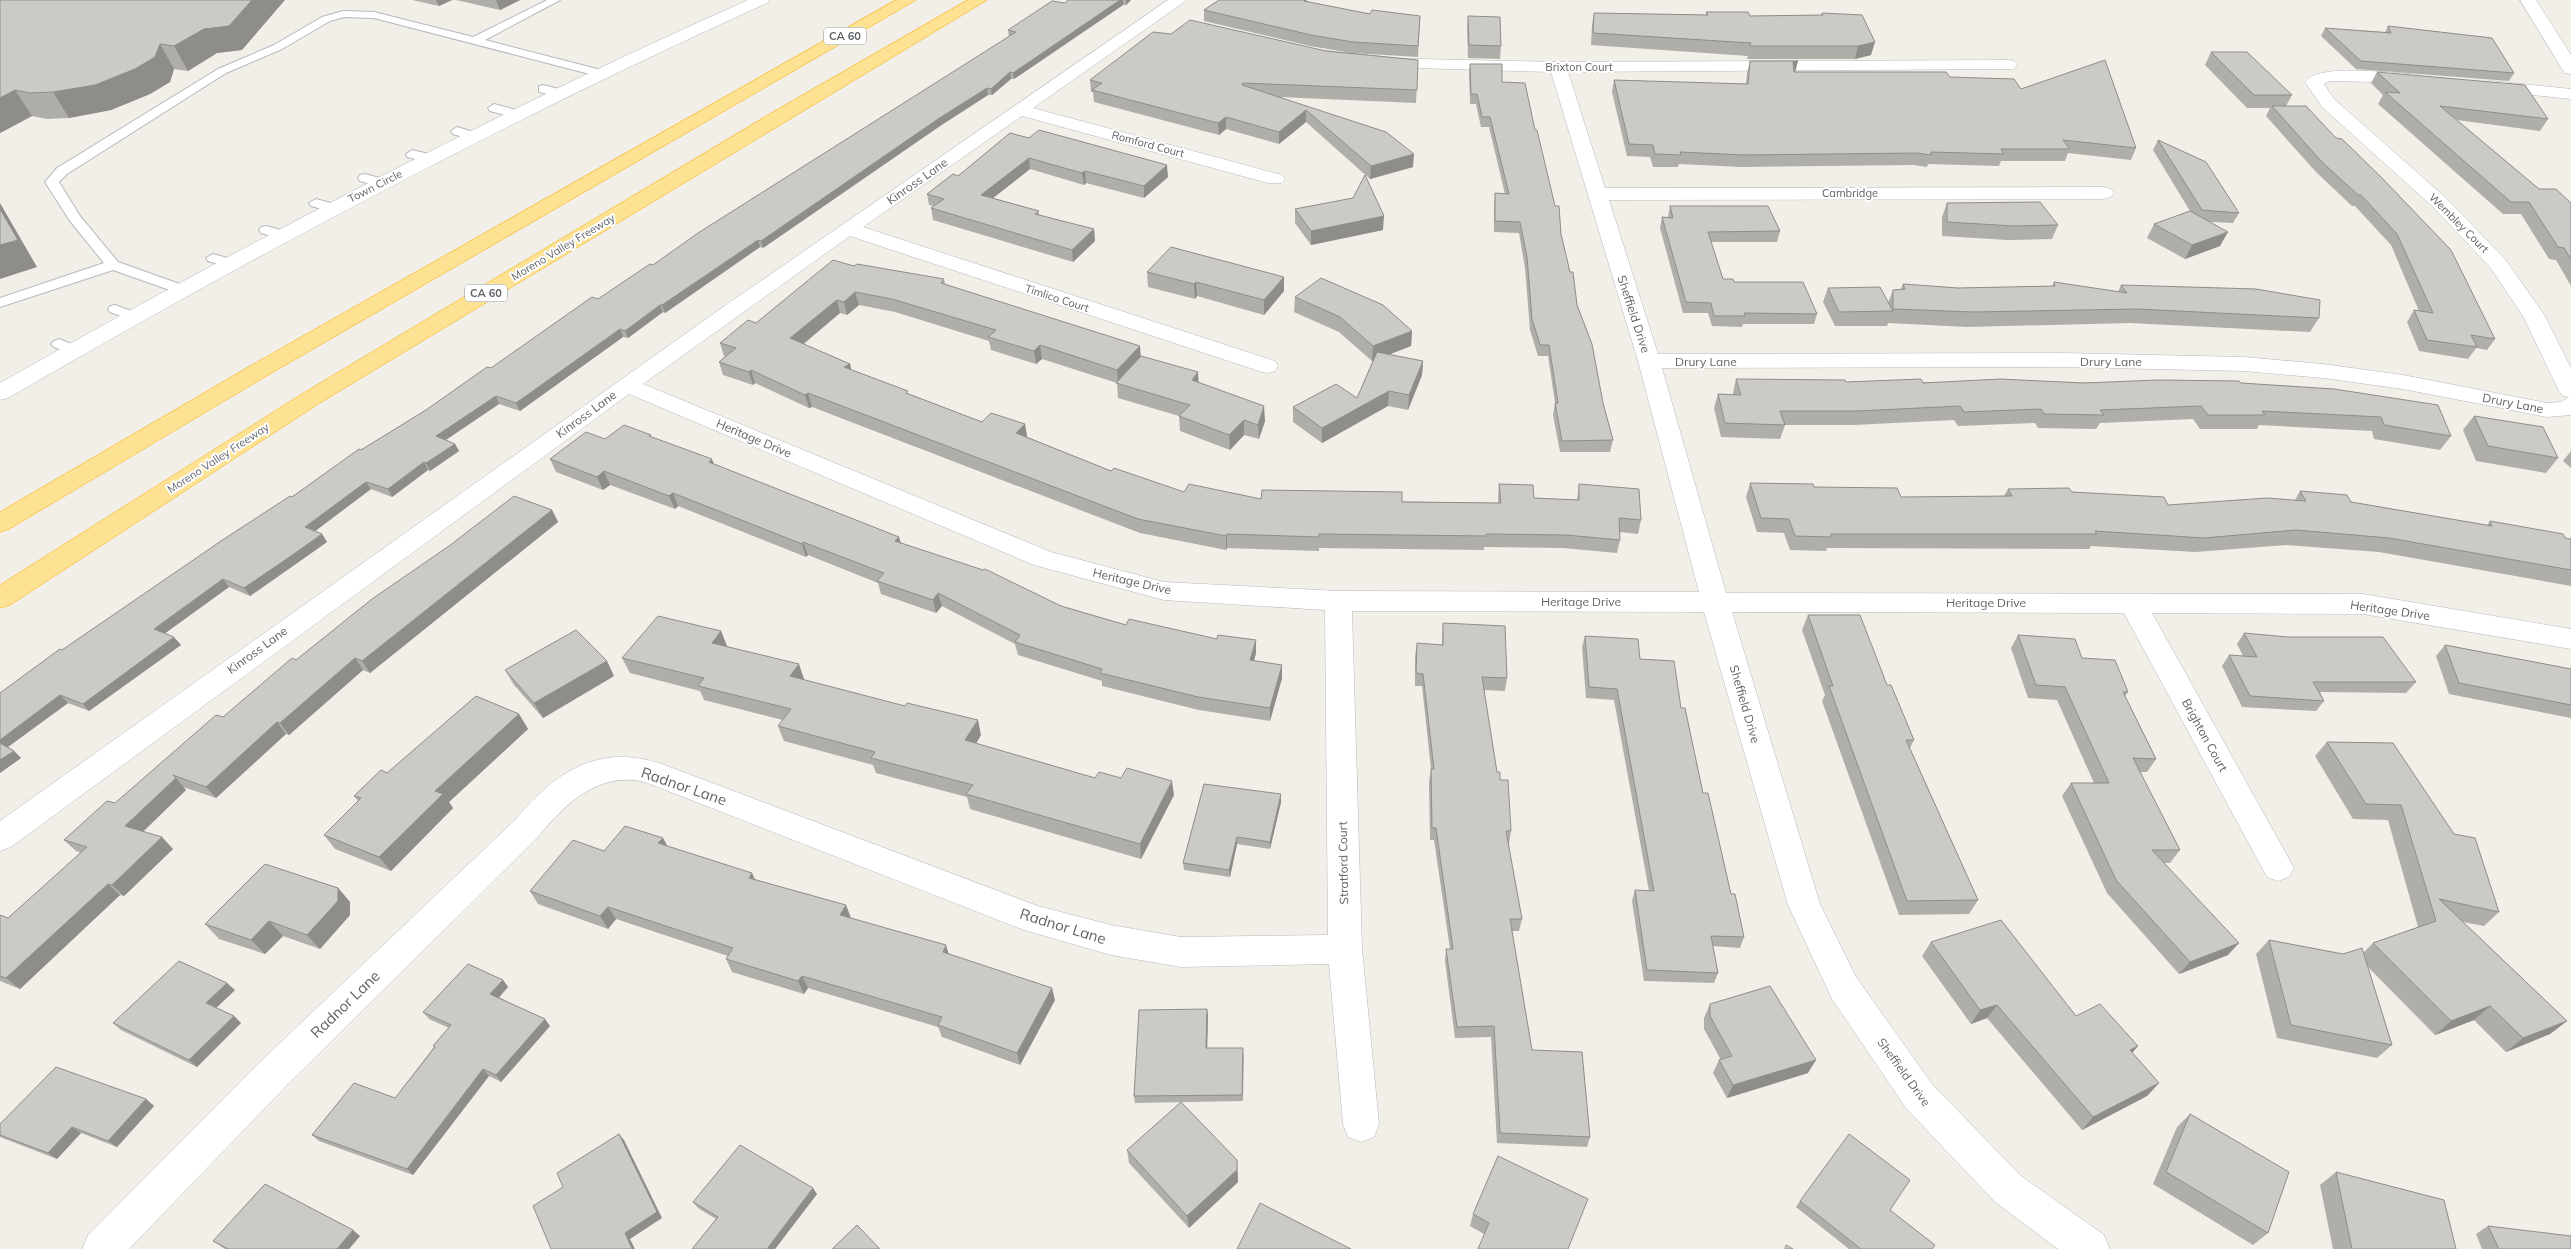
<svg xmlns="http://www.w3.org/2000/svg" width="2571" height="1249" viewBox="0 0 2571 1249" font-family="Mulish,sans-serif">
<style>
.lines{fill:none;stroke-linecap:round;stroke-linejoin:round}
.lane-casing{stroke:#b5b8bc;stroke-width:2}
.street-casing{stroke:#b5b8bc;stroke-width:1}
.secondary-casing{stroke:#b6babf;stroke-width:1}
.highway-casing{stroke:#f9ab00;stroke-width:1}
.lane{fill:#fff;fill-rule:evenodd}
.street{fill:#fff;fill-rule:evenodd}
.secondary{fill:#fff;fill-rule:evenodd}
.highway{fill:#fde293;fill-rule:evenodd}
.wall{fill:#afaea9}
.shaded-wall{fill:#8f8d8a}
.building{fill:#cccac5;stroke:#8f8d8a}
.labels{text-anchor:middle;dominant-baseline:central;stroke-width:4;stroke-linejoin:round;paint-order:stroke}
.shield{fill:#fff;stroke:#8f9295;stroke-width:1}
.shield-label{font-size:11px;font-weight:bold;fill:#5f6368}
.far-street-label{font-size:11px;fill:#5f6368;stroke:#fff}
.street-label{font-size:12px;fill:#5f6368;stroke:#fff}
.near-street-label{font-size:15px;fill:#5f6368;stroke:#fff}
</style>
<rect width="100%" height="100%" fill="#f1efe8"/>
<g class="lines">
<defs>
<path id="lane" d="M547 0H560L485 40 605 71V75L601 77 374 18 344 17 330 21 282 49 226 73 67 174 59 182 80 216 118 262 188 287 190 290 188 293H178L113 270 0 307V298L104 263 70 221 45 182 57 168 218 69 274 45 322 17 343 11 374 12 473 37Z
M543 85 563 90 565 93 559 97 539 92V86Z
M494 104 520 111 522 114 516 118 490 111 488 108Z
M457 127 477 133 479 136 473 140 453 134 451 131Z
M412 150 433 155 434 158 428 162 407 157 406 154Z
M365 174 387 180 389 183 382 187 360 181 358 178 360 175Z
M316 199 338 205 340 208 333 212 311 206 309 203Z
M266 226 288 232 290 235 283 239 261 233 259 230 261 227Z
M213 254 235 260 237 263 230 267 208 261 206 258Z
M115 305 139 314 141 317 134 321 110 312 108 309 110 306Z
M59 339 79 347 82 350 74 355 54 347 51 344 54 341Z"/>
<path id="street" d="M1168 0H1187L1033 108 1282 175 1285 179 1282 183H1268L1022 116 863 227 1275 361 1278 366 1275 371 1267 373 1259 371 850 236 643 384 1051 552 1164 582 1338 591 1699 592 1638 361 1551 72 1380 67 1374 66 1371 62 1374 58 1558 62 2008 60 2014 61 2017 65 2014 69 1568 72 1605 188 2104 187 2111 189 2114 193 2111 197 2104 199 1609 200 1658 354 2062 353 2244 357 2323 364 2403 375 2547 403 2561 402 2569 397 2563 396 2559 391 2523 316 2490 267 2432 206 2322 107 2305 82C2318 63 2389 73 2412 74L2418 75 2421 79 2418 83 2330 81 2324 84 2334 99 2446 198 2505 259 2545 316 2571 368V415L2547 417 2403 389 2323 378 2244 371 2062 367 1662 368 1726 593 2363 594 2571 629V649L2363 614 2152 613 2294 868 2289 877 2278 881 2267 877 2124 613 1732 612 1820 904 1856 977 1932 1084 2021 1176 2104 1235 2110 1249H2058L1995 1202 1906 1108 1832 999 1788 905 1704 612 1352 611 1362 949 1379 1124 1374 1137 1361 1142 1348 1137 1343 1124 1329 964 1181 967 1111 955 1024 930 645 782C598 771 565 804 537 838L287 1085 129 1249H82L88 1235 261 1061 515 820C555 772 598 743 662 764L1038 906 1111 925 1181 937 1328 935 1325 610 1164 600 1034 565 629 394 11 847 0 851V821L726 305Z
M2492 81 2571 89V99L2486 90 2483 86 2486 82Z"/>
<path id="secondary" d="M748 0H769L767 3C506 121 255 255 8 398L0 400V383C244 245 491 114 748 0Z
M2520 0H2536L2571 55V74L2565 73 2562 69Z"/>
<path id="highway" d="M896 0H916L268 375 9 529 0 532V512L252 365Z
M968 0H987L318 404 10 605 0 608V585L302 394 768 115Z"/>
</defs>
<use href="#lane" class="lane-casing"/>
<use href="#street" class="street-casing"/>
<use href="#secondary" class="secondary-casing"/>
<use href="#highway" class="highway-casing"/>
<use href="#lane" class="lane"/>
<use href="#street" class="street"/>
<use href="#secondary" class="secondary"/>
<use href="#highway" class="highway"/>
</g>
<path class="wall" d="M0 0 242 50 217 53 188 71 174 69 170 82 150 94 111 110 69 118 47 119 32 116 0 133Z
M412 0H452L439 6Z
M456 0H520L500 10Z
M1068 0H1131L1126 5H1123L1014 79H1011L992 95H988L940 126 763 248 760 247 665 313 663 312 628 338 623 337 520 411 499 404 446 440 455 444 459 451 430 471 428 470 392 497 371 489 315 531 322 534 327 542 296 564 250 596 229 587 165 633 181 645 89 711 68 703 8 747 14 751 21 758 0 773V693L361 450 426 410 598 299 653 265 1009 37 1008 30 1065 3Z
M1219 0H1307V2L1370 14 1420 16 1418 57 1352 53 1310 46 1204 21V10Z
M1706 12 1750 16 1821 15 1822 13 1871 55 1855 59H1747L1748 56 1591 45 1592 25 1594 13 1706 15Z
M1468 16 1501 46 1500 59 1468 58 1467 29Z
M2388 26 2514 73 2509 81 2356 69 2321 36 2325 28 2385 32Z
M1171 34 1418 60 1416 103 1278 97 1386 132 1413 167 1370 179 1306 122 1279 144 1226 129 1219 135 1094 102 1093 92H1091L1090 80Z
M2211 52 2292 95 2286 106 2495 339 2487 350 2476 348 2468 359 2419 351 2407 322 2414 310 2419 311 2391 245 2355 206H2352L2316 172 2266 116 2270 108H2247L2205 65Z
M1750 61H1798L1795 72 1950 77 2021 89 2136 148 2131 160 2068 153 2065 161H2001L1999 166 1928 164 1927 167 1913 165 1741 167 1679 164 1678 167H1653L1650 157 1627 156 1612 92 1614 80 1746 84 1747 73Z
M1470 64 1502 82 1535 130 1561 234 1577 305 1613 440 1610 452H1560L1553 415 1555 403 1548 356H1538L1530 330 1525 268 1519 233 1494 232V204L1495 193 1505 194 1489 127H1481L1476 104H1470L1469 74Z
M2377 72 2548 119 2540 131 2457 120 2539 189 2571 203V286L2556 260 2549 259 2521 214H2503L2378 104 2383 95 2371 83Z
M1010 133 1168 177 1144 198 1086 183 1084 185 1030 169 993 198 1039 211V215L1094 229 1095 241 1073 262 933 220 931 208 934 206 929 205 927 194 958 176Z
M2158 140 2239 213 2233 223 2210 222 2220 246 2185 259 2147 238 2154 224 2190 211 2153 150Z
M1947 203 2058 225 2052 239 2008 240 1942 236V217Z
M1670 206 1780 231 1777 242H1711L1723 279 1734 282 1817 314 1814 324H1743L1742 327 1712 326 1708 313H1683L1660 228 1662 217H1668Z
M1295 209 1383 230 1311 245 1295 223Z
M854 266 944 279 945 284 1141 356 1199 382 1265 421 1259 439 1244 435 1230 450 1180 431 1179 416 1118 398 1117 383 1042 359 1036 364 991 350 989 341 895 312 859 305 847 315 840 313 804 344 850 364 851 370 909 394 982 422 1025 424 1027 437 1111 471 1184 492 1261 499 1498 503V498L1499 484 1534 498 1577 500 1579 484 1641 520 1638 534 1620 532V540L1617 553 1563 548 1484 547V550L1319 548V551L1227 548 1226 550 1140 533 812 407 809 408 755 383 753 385 723 375 719 362 725 356H724L720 343 756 323Z
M1147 272 1284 277V291L1264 315 1197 296 1195 299 1148 287Z
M2054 282 2118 292 2121 285 2319 318 2310 332 2130 323 1967 327 1888 323 1887 326H1835L1823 302 1828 288 1888 303 1893 290 1901 289 1903 284 1958 288 2052 286Z
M1295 297 1412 331 1411 346 1388 355 1423 361 1422 375 1408 410 1388 406 1322 443 1293 422V407L1357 398 1373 360 1372 361 1339 332 1294 312Z
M1736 379 1846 382 2241 383 2334 389 2451 436 2440 450 2374 439 2372 431 2259 425 2257 429H2200L2193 419 2100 423 2096 429 2038 428 2035 423 1958 426 1954 420 1854 425H1785L1780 439 1721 437 1714 408 1718 394 1733 395V393Z
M2474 416 2558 458 2546 473 2476 461 2463 430Z
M651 435 652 438 901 543 1061 606 1126 625 1256 653 1254 661 1282 665V678L1270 721 1199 710 1102 686V681L1018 655 1015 644 942 606 936 613 881 594 878 583 808 555 806 557 678 506 675 509 610 485 603 490 556 472 550 459 605 439Z
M2571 451V468L2563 461Z
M1750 483 1814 487 1901 497 2004 496 2008 489 2072 492 2168 505 2295 500 2300 491 2351 502 2487 525 2490 521 2571 539V586L2379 552 2286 545 2195 552 2091 546 2089 549 1827 548 1826 551 1790 550 1784 533 1757 532 1746 497Z
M552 510 558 522 370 673 363 670 289 735 286 734 216 798 183 787 186 790 143 832 173 849 124 896 120 895 20 989 0 981V915L8 918 81 853 76 851 64 840 115 803 296 660Z
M1808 615 1887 685 1914 740 1910 748 1978 900 1969 914 1899 915 1822 701 1825 695 1802 630Z
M1443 623 1507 678 1505 691 1484 690 1497 772 1500 780 1511 831 1509 844H1508L1522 919 1519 931H1512L1532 1050 1590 1137 1587 1147 1497 1143 1491 1037 1455 1038 1445 961 1446 949H1450L1434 840H1430L1429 782 1431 769 1422 686H1415V656L1417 643 1442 645V636Z
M721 631 727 647 804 679V680L981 735 976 744 1095 778 1174 795 1141 859 970 809 967 797 876 773 873 765 784 741 778 726 783 720 704 700 700 691 630 673 622 658Z
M2244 633 2416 682 2406 693 2320 692 2324 701 2316 711 2242 707 2222 666 2229 655 2243 656 2237 644Z
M2018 635 2082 658 2128 692 2125 696 2156 759 2147 772H2140L2180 850 2170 863H2164L2228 955 2179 974 2107 893 2062 796 2071 783H2094L2057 700 2028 698 2011 648Z
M1585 636 1640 659 1681 708 1703 793 1731 894 1744 937 1740 948 1713 946 1718 973 1714 983 1644 981 1632 901 1635 890 1649 891 1614 700 1586 698 1582 647Z
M2445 645 2571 669V718L2449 694 2436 656Z
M505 670 614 676 543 718 514 685Z
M519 714 528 729 449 802 453 808 391 871 335 849 324 835 358 801 354 796 387 773Z
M2327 742 2393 743 2499 912 2484 926 2463 922 2567 1021 2550 1034 2506 1052 2474 1020 2435 1035 2367 966 2392 1045 2377 1058 2277 1038 2256 954 2269 940 2343 954 2363 953 2373 943 2418 927 2388 820 2353 819 2315 756Z
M1281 802 1270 849 1237 844 1230 877 1184 870 1183 863Z
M663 838 667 846 755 879 851 918 949 954 1055 1000 1020 1065 942 1037 938 1027 808 988 804 994 732 972 726 959 728 956 616 919 608 929 538 904 530 891 604 851Z
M338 888 350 902V915L320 949 283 936 265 954 219 939 205 924Z
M1931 942 2076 1016 2138 1046 2132 1053 2159 1083 2147 1096 2082 1130 1987 1018 1971 1024 1922 956Z
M503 980 508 987 499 997 550 1026 501 1082 489 1076 413 1175 319 1141 312 1135 395 1098 434 1047 433 1046 449 1028 429 1019 423 1012Z
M235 990 216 1008 234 1016 241 1023 197 1067 121 1030 113 1023Z
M1710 1004 1808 1073 1727 1098 1713 1073 1719 1060H1721L1704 1029V1018Z
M1207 1009 1208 1016 1207 1048 1244 1054 1243 1101 1135 1103 1134 1096Z
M146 1099 154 1106 117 1147 81 1133 57 1159 0 1137V1124Z
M2190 1114 2268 1233 2253 1245 2153 1184 2177 1127Z
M1127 1150 1238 1172V1182L1189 1228 1129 1163Z
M2336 1172 2456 1249H2333L2320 1185Z
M817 1194 775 1249H692L716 1219 698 1208 693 1202Z
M1588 1199 1484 1234 1470 1226 1473 1214Z
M1800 1201 1890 1210 1932 1249H1849L1796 1207Z
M2488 1226 2571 1249H2482L2476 1234Z
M360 1236 349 1249H225L213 1241Z"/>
<path class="shaded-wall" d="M252 0H285L242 50 217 53 188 71 174 46Z
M436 0H452L439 6Z
M496 0H520L500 10Z
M1120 0H1123V5L1014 79 1013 73Z
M1126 0H1131L1126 5Z
M1875 42 1871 55 1855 59 1858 46Z
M160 44 174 69 170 82 150 94 111 110 69 118 53 92Z
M1798 61 1795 72 1793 62Z
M1010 72 1011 79 992 95 991 89Z
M987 88 988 95 940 126 763 248 761 241 938 119Z
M15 90 32 116 0 133V98Z
M1306 110V122L1279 144V132Z
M1226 117V129L1219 135 1218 123Z
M1414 154 1413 167 1370 179 1371 166Z
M1029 158 1030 169 983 206 981 195Z
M1167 165 1168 177 1144 198V186Z
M1085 171 1086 183 1084 185 1082 173Z
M0 203 37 267 0 279Z
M1384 216 1383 230 1311 245V231Z
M1094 229 1095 241 1073 262 1072 250Z
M2228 232 2220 246 2185 259 2192 245Z
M758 240 760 247 665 313 662 305Z
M1284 277V291L1264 315V300Z
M1196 282 1197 296 1195 299 1194 284Z
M855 292 859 305 847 315 844 302Z
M837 300 840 313 794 351 790 338Z
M660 305 663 312 628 338 625 331Z
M620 329 623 337 520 411 516 403Z
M1412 331 1411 346 1372 361 1373 346Z
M1040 345 1042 359 1036 364 1034 351Z
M1140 346 1141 360 1118 383 1117 370Z
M1423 361 1422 375 1408 410 1409 395Z
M850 364 853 377 844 367Z
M751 370 755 383 753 385 749 372Z
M1198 372 1199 387 1192 380Z
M1389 391 1388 406 1322 443V428Z
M808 393 812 407 809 408 805 395Z
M496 396 499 404 441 443 436 436Z
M1264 406 1265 421 1259 439 1258 425Z
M1244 420V435L1230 450 1229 435Z
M1025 424 1027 437 1016 433Z
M455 444 459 451 430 471 426 463Z
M712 459 717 472 709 462Z
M424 462 428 470 392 497 388 489Z
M604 471 610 485 603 490 597 477Z
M366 482 371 489 310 535 305 527Z
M673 493 678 506 675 509 669 496Z
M552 510 558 522 370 673 362 661Z
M322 534 327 542 250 596 244 588Z
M1227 534V548L1226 550V536Z
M899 537 903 550 895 541Z
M803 542 808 555 806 557 802 544Z
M223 579 229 587 160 637 154 629Z
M938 593 942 606 936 613 933 600Z
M721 631 727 646 718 658 712 643Z
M174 637 181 645 89 711 83 704Z
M1256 640V653L1250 673V660Z
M355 658 363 670 289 735 280 723Z
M607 661 614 676 543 718 534 703Z
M799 664 804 679 796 691 790 676Z
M1282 665V678L1270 721V708Z
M60 695 68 703 5 749 0 744V740Z
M519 714 528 729 449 802 453 808 391 871 379 857 435 791Z
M978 720 981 735 969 755 965 740Z
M277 722 286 734 216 798 206 787Z
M14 751 21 758 0 773V760Z
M176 778 186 790 136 838 125 826Z
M1172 781 1174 795 1141 859 1140 844Z
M1281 794V802L1270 849V842Z
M162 837 173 849 124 896 112 885Z
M1237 837V844L1230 877 1229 870Z
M663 838 670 851 658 843Z
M752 873 758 886 749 878Z
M108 884 120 895 20 989 6 978Z
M338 888 350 902V915L320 949 307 935Z
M846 905 851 918 840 915Z
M608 907 616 919 608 929 600 916Z
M269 921 283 936 265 954 251 940Z
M2239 943 2228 955 2179 974 2190 962Z
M946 945 950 958 943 952Z
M802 976 808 988 804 994 798 981Z
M503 980 508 987 496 1001 490 994Z
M227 983 235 990 214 1010 206 1003Z
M1052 988 1055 1000 1020 1065 1017 1053Z
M1997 1005 1987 1018 1971 1024 1980 1010Z
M2490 1006 2474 1020 2435 1035 2451 1021Z
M1207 1009 1208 1016 1207 1055 1206 1048Z
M234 1016 241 1023 197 1067 189 1060Z
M545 1019 550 1026 501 1082 496 1075Z
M2567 1021 2550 1034 2506 1052 2523 1038Z
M2138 1046 2127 1059 2130 1050Z
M1816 1060 1808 1073 1727 1098 1733 1085Z
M483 1069 489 1076 413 1175 407 1169Z
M2159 1083 2147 1096 2082 1130 2093 1117Z
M146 1099 154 1106 117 1147 108 1141Z
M72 1127 81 1133 57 1159 48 1153Z
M619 1134 624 1140 662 1218 630 1239 635 1249H632L625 1233Z
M1237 1160 1238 1182 1189 1228 1187 1216Z
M813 1188 817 1194 775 1249H767Z
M353 1230 360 1236 349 1249H337Z"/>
<path class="building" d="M0 0H252L229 26 204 29 174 46 160 44 155 57 135 69 95 85 53 92 30 93 15 90 0 98Z
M1068 0H1120L1013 73 1010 72 991 89 987 88 938 119 761 241 758 240 662 305H660L625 331 620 329 516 403 496 396 436 436 455 444 426 463 424 462 388 489 366 482 305 527 322 534 291 556 244 588 223 579 154 629 174 637 83 704 60 695 0 740V693L60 649 62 650 221 541 290 496 292 497 359 449 361 450 426 410 487 367 491 368 592 297 598 299 650 264 653 265 698 233 1016 32 1008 30 1052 1 1065 3Z
M1219 0H1306L1304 1 1370 14 1372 10 1420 16 1418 46 1353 42 1311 35 1204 10Z
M1706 12H1748L1750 16 1823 15 1822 13 1862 15 1875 42 1858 46H1750L1751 43 1593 33 1594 13 1708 15Z
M1468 16 1500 17 1501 46 1469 45Z
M1190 20 1326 51 1418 60 1417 90 1243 83 1242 85 1386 132 1414 154 1371 166 1306 110 1279 132 1226 117 1218 123 1092 90 1102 83 1090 80 1153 32 1171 34Z
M2388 26 2492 38 2514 73 2361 61 2325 28 2391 33Z
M2211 52H2247L2292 95H2254Z
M2105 60 2136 148 2063 140 2070 149H2001L2004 154 1931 152V155L1917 153 1744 155 1680 152 1681 155 1655 154 1653 145 1629 144 1614 80 1748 84 1750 61H1798L1793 62 1794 72H1946L1950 77 2014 79 2021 89Z
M1470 64H1502V82L1525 83 1535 130H1537L1555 206H1559L1561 234 1570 272H1573L1577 305 1592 344 1603 403 1613 440 1562 441 1555 403H1558L1549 345H1540L1532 319 1527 257 1520 222 1495 221V193L1509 194 1490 117H1482L1477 94H1471Z
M2377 72 2525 85 2548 119 2440 106 2539 189H2556L2571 203V259L2564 248 2558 247 2529 202H2511L2385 92 2400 93Z
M2272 106H2306L2336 138 2342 139 2382 178 2451 250 2495 339 2471 335 2477 347 2427 340 2414 310 2433 313 2397 234 2361 195H2358L2322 162Z
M1039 130 1167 165 1144 186 1085 171 1082 173 1029 158 981 195 1039 211 1035 214 1094 229 1072 250 931 208 944 199 927 194 953 174 958 176 1010 133 1029 138Z
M2158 140 2206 162 2239 213 2202 210Z
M1365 175 1384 216 1311 231 1295 209 1353 198Z
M2040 202 2058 225 2014 226 1947 222V203Z
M1670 206H1768L1780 231 1708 232 1723 279H1733L1734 282H1803L1817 314 1744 313 1745 316H1714L1711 303 1686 302 1662 217 1673 218Z
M0 209 18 240 0 245Z
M2190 211 2228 232 2192 245 2154 224Z
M1171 247 1284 277 1264 300 1196 282 1194 284 1147 272Z
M833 260 854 266 857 264 944 279 941 283 1140 346 1117 370 1040 345 1034 351 988 337 996 330 892 299 855 292 844 302 837 300 790 338 850 364 844 367 908 391 906 393 982 422 991 413 1025 424 1016 433 1111 471 1114 468 1184 492 1189 484 1261 499 1262 490 1402 492V502L1501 503 1499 484 1533 485 1534 498 1579 500V484L1639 489 1641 520 1619 518 1620 540 1566 535 1486 534V536L1319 534V537L1227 534 1226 536 1138 519 808 393 805 395 751 370 749 372 719 362 736 348 720 343 748 320 756 323Z
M1321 278 1383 305 1412 331 1373 346 1340 317 1295 297Z
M2054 282 2127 293 2121 285 2256 289 2320 300 2319 318 2137 309 1973 312 1893 309V290L1905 289 1903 284 1958 288 2055 286Z
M1880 287 1893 311 1839 312 1828 288Z
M1377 352 1423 361 1409 395 1389 391 1322 428 1293 407 1336 384 1357 398Z
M1141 356 1198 372 1192 380 1264 406 1258 425 1244 420 1229 435 1179 416 1190 405 1116 383Z
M1736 379 1845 380 1846 382 1921 379 1923 383 2000 379 2084 383 2158 380 2239 381 2241 383 2334 389 2438 405 2451 436 2384 425 2381 417 2262 411 2265 415H2208L2201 406 2100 410 2104 415 2044 414 2041 409 1964 412 1960 406 1858 411H1780L1785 425 1725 423 1718 394 1741 395Z
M2474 416 2543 427 2558 458 2488 446Z
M624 425 651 435 649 436 712 459 709 462 899 537 895 541 983 570 985 569 1061 606 1126 625 1129 619 1217 639 1218 635 1256 640 1250 660 1282 665 1270 708 1198 697 1100 673 1102 669 1015 642 1020 635 938 593 933 600 877 581 884 573 803 542 802 544 673 493 669 496 604 471 597 477 550 459 586 432 605 439Z
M1750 483 1813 484 1814 487 1897 488 1901 497 2012 496 2008 489 2069 488 2072 492 2164 497 2168 505 2267 498 2306 501 2300 491 2347 495 2351 502 2492 526 2490 521 2563 534 2565 538 2571 539V570L2389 538 2296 530 2204 538 2095 531 2097 534H1831V537L1795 536 1789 519 1761 518Z
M514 496 552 510 362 661 355 658 280 723 277 722 206 787 173 775 176 778 125 826 162 837 112 885 108 884 6 978 0 976V915L8 918 87 847 64 840 107 801 115 803 216 715 223 717 292 658 296 660 372 599 449 546Z
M1808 615H1860L1887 685H1891L1914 740H1906L1978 900 1907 901 1829 686H1833Z
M658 616 721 631 712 643 799 664 790 676 905 706 907 703 978 720 965 740 1095 778 1099 772 1121 778 1127 768 1172 781 1140 844 966 794 973 785 871 758 875 752 778 726 791 709 698 686 704 678 622 658Z
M1443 623 1505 626 1507 678 1482 677 1497 772H1500V780H1508L1511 831H1506L1522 919H1510L1532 1050 1582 1052 1590 1137 1500 1133 1494 1026 1457 1027 1446 949H1453L1436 828H1432L1431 769H1434L1423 674 1416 673 1417 643 1443 645Z
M576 630 607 661 534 703 505 670Z
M2244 633 2288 637H2383L2416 682H2313L2324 701 2250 696 2229 655 2257 657Z
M2018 635 2075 639 2082 658 2115 660 2128 692H2123L2156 759 2133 758 2180 850H2152L2239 943 2190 962 2116 880 2071 783H2109L2065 687 2036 685Z
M1585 636 1638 639 1640 659 1674 661 1681 708H1685L1703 793H1708L1731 894H1735L1744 937 1711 936 1718 973 1647 970 1635 890 1654 891 1617 689 1589 687Z
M2445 645 2571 669V705L2459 683Z
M476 696 519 714 435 791 443 794 379 857 324 835 361 798 354 796 381 770 387 773Z
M2327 742 2393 743 2454 834 2475 838 2499 912 2439 899 2567 1021 2523 1038 2490 1006 2451 1021 2373 943 2436 921 2401 805 2366 804Z
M0 743 14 751 0 760Z
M1204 784 1281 794 1270 842 1237 837 1229 870 1183 863Z
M625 826 663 838 658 843 752 873 749 878 846 905 840 915 946 945 943 952 1052 988 1017 1053 938 1025 942 1017 802 976 798 981 726 959 733 948 608 907 600 916 530 891 573 840 604 851Z
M265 864 338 888V901L307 935 269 921 251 940 205 924Z
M2001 920 2076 1016 2100 1004 2138 1046 2130 1050 2159 1083 2093 1117 1997 1005 1980 1010 1931 942Z
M2269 940 2343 954 2362 948 2392 1045 2291 1025Z
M179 961 227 983 206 1003 234 1016 189 1060 113 1023Z
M468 964 503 980 490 994 545 1019 496 1075 483 1069 407 1169 312 1135 354 1083 395 1098 435 1047 433 1046 451 1025 423 1012Z
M1770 986 1816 1060 1733 1085 1719 1060 1732 1056 1710 1016V1004Z
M1207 1009 1206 1048H1243L1242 1095 1134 1096 1139 1010Z
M56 1067 146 1099 108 1141 72 1127 48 1153 0 1135V1124Z
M1181 1102 1237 1160V1170L1187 1216 1127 1150Z
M2190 1114 2289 1172 2268 1233 2166 1172Z
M619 1134 657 1212 625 1233 632 1249H551L533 1206 563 1187 557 1173Z
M1849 1134 1910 1180 1890 1210 1935 1245 1932 1249H1861L1800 1201Z
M740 1145 813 1188 767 1249H692L718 1217 693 1202Z
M1498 1156 1588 1199 1568 1249H1478L1489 1223 1473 1214Z
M2336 1172 2444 1200 2456 1249H2352Z
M265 1184 353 1230 337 1249H228L213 1241Z
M1260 1203 1351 1249H1237Z
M857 1225 880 1249H832Z
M2488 1226 2571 1236V1249H2499Z
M1786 1245 1793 1249H1785Z"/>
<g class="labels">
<g class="shield">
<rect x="824" y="27.5" width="42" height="17" rx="4"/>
<rect x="465" y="284.5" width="42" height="17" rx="4"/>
</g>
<g class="shield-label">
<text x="845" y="36">CA 60</text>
<text x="486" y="293">CA 60</text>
</g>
<g class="far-street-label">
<text x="1579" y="67">Brixton Court</text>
<text transform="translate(1148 144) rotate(15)">Romford Court</text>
<text transform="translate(375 186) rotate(-27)">Town Circle</text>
<text x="1850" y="193">Cambridge</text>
<text transform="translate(2459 223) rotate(45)">Wembley Court</text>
<text transform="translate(563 247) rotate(-31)">Moreno Valley Freeway</text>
<text transform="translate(1057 298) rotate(18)">Timlico Court</text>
<text transform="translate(218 458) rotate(-33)">Moreno Valley Freeway</text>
</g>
<g class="street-label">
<text transform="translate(917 181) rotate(-35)">Kinross Lane</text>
<text transform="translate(1634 314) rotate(72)">Sheffield Drive</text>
<text x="1706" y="361">Drury Lane</text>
<text x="2111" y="361">Drury Lane</text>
<text transform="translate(2513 403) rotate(11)">Drury Lane</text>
<text transform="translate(586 414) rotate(-36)">Kinross Lane</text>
<text transform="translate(754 438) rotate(23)">Heritage Drive</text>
<text transform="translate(1132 581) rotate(13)">Heritage Drive</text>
<text x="1581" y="601">Heritage Drive</text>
<text x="1986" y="602">Heritage Drive</text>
<text transform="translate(2390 610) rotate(8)">Heritage Drive</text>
<text transform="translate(257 650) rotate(-36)">Kinross Lane</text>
<text transform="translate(1745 704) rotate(74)">Sheffield Drive</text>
<text transform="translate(2205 735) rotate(61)">Brighton Court</text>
<text transform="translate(1343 863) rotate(-91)">Stratford Court</text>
<text transform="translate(1904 1072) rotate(54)">Sheffield Drive</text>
</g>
<g class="near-street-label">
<text transform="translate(684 786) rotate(19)">Radnor Lane</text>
<text transform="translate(1063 926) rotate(17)">Radnor Lane</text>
<text transform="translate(345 1004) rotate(-44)">Radnor Lane</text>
</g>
</g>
</svg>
